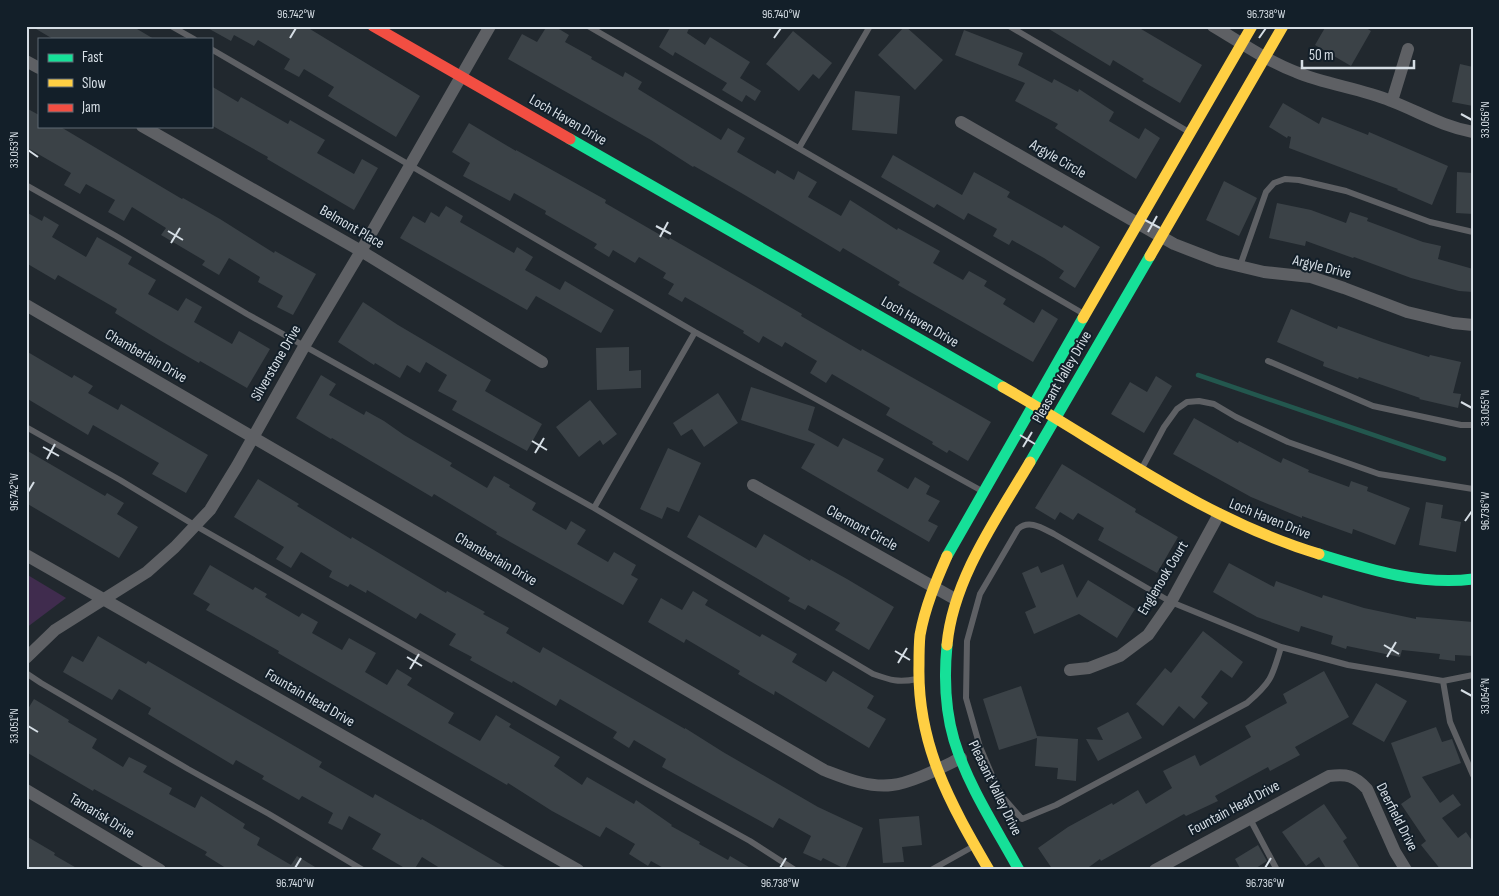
<svg xmlns="http://www.w3.org/2000/svg" width="1499" height="896" viewBox="0 0 1499 896" font-family="'Sofia Sans Condensed',sans-serif">
<style>
.green{fill:#402c4e}
.lines{fill:none;stroke-linecap:round;stroke-linejoin:round}
.stream{stroke:#23574e;stroke-width:4.5}
.building{fill:#3b4247}
.lane{stroke:#5e6064;stroke-width:6}
.street{stroke:#5e6064;stroke-width:12}
.fast{stroke:#16e098;stroke-width:11}
.slow{stroke:#ffcf43;stroke-width:11}
.jam{stroke:#f24e42;stroke-width:11}
.ticks{fill:none;stroke:#d6dee5;stroke-width:2}
.labels{text-anchor:middle;dominant-baseline:central;stroke-width:4;stroke-linejoin:round;paint-order:stroke}
.street-label{font-size:15px;fill:#d6dee5;stroke:#131f29}
.neatline{fill:none;stroke:#d6dee5;stroke-width:2}
.ticks-label{font-size:12px;text-anchor:middle;fill:#d6dee5}
</style>
<rect width="100%" height="100%" fill="#21282e"/>
<path class="green" d="M26 574 66 598 26 628Z"/>
<g class="lines">
<path class="stream" d="M1198 375 1444 459"/>
</g>
<path class="building" d="M31 26H132L154 39H53Z
M204 26H305L420 96 396 137 328 96 334 87 304 69 299 77 284 69 290 59 258 40 254 46 234 35 231 41Z
M547 26H554L569 35 565 42 592 57 591 59 623 77 625 72 642 82 638 89 721 140 728 128 745 138 737 152 775 174 777 170 794 180 798 171 817 182 808 197 841 216 850 200 897 230 898 228 940 251 933 263 963 280 969 271 987 281 984 286 1006 299 1003 304 1034 323 1042 309 1058 319 1033 362 898 285 900 282 843 248 840 252 743 194 694 166 693 167 651 140 508 59 522 34 537 42Z
M671 26H690L687 33 705 45 710 37 750 62 740 78 761 91 755 101 746 95 742 102 722 90 727 83 675 52 673 56 659 47Z
M905 26 943 60 915 90 878 55Z
M1044 26H1136L1202 65 1180 103 1142 81 1144 79 1113 60 1110 66Z
M1326 26H1363L1371 31 1351 66 1315 45Z
M964 30 1023 53 1018 65 1052 83 1054 79 1078 92 1079 89 1114 112 1109 121 1139 139 1145 128 1160 138 1136 179 1055 128 1058 124 1015 101 1025 83 955 55Z
M793 31 832 63 819 79 813 74 799 91 766 64Z
M1460 64 1473 67V106L1452 102Z
M211 86 238 102 241 97 288 124 290 120 325 140 317 153 354 174 362 159 378 168 354 210 267 159 268 157 211 125Z
M855 91 900 96 897 134 852 130Z
M1283 103 1319 124 1322 117 1368 135 1369 132 1448 166 1432 205 1397 190 1398 189 1289 148 1291 137 1288 136 1287 138 1269 127Z
M26 108 39 115V126H59L182 199 183 198 220 219 274 253 275 251 316 274 293 315 277 307 283 296 258 282 260 277 229 258 219 275 202 265 205 261 161 235 166 228 132 207 124 221 108 212 115 200 86 184 80 194 64 185 71 173 26 147Z
M469 123 516 151V150L606 200 605 203 669 240 670 238 766 293 802 314 801 316 861 351 862 349 991 422 968 461 949 450 947 453 932 444 933 442 886 415 890 408 832 374 826 383 810 373 817 361 785 342 782 347 763 336 759 343 743 333 744 331 685 297 682 302 668 294 674 284 663 278 666 273 639 257 635 263 613 250 609 257 594 248 597 244 545 214 546 211 514 193 510 201 463 176 470 163 452 152Z
M893 155 962 195 974 172 1010 192 1007 197 1062 228 1064 225 1100 247 1075 288 1059 278 1064 271 1044 258 1012 240 1009 245 993 236 997 229 968 213 964 220 937 204 934 208 881 177Z
M1457 172 1473 173V214L1456 213Z
M1224 181 1257 198 1239 236 1206 220Z
M1277 203 1311 210 1346 223 1350 212 1368 218 1367 221 1423 242 1441 246 1438 259 1473 269V292L1459 291 1411 278 1354 257 1353 258 1306 241 1305 246 1269 238Z
M446 206 463 216 460 222 514 253 517 247 533 257 525 270 560 290 565 281 614 310 601 333 536 296 527 310 400 238 413 216 425 223 431 212 439 217Z
M26 212 42 221 44 216 59 225 52 237 86 257 97 237 132 257 128 264 156 280 148 294 178 311 186 298 202 307 194 322 232 344 239 331 270 349 247 388 200 361 199 363 161 341 115 313 117 309 58 275 55 280 26 263Z
M363 302 398 325 491 380 485 391 542 424 527 451 452 410 457 401 438 391 447 375 426 362 420 373 407 365 400 378 375 363 374 365 338 342Z
M1291 309 1337 329 1338 326 1382 342 1429 357 1430 355 1461 362 1453 393 1461 394 1458 408 1419 399 1420 398 1359 377 1358 379 1323 366 1324 362 1277 342Z
M629 347V371L641 370V388L597 390 596 348Z
M26 351 72 378 74 375 93 386 88 393 118 410 121 404 208 455 186 493 152 474 159 463 93 425 88 435 26 398Z
M321 375 336 384 329 395 364 415 366 411 384 421 404 435 452 463 450 466 487 488 494 476 510 485 509 487 536 503 532 510 566 530 571 521 586 530 577 544 608 562 614 552 636 565 631 575 638 579 623 605 496 534 497 532 434 494 432 497 332 438 331 439 296 418Z
M1156 376 1172 386 1144 433 1111 414 1130 382 1147 392Z
M751 387 815 407 808 430 838 447 843 438 884 459 877 471 908 489 915 477 930 486 926 494 940 501 928 521 938 526 929 542 801 468 815 444 741 420Z
M718 393 738 423 704 447 692 429 681 436 673 423Z
M590 400 617 434 603 445 600 440 579 457 556 427Z
M1194 418 1238 443 1239 441 1281 463 1283 458 1309 470 1308 472 1349 487 1351 481 1368 487 1367 491 1410 508 1395 545 1353 529 1352 534 1302 516V518L1251 497 1173 454Z
M668 448 701 463 679 512 667 507 662 519 640 509Z
M26 450 105 496 107 493 124 503 117 514 138 527 119 558 26 503Z
M1062 464 1136 509 1135 512 1178 537 1157 573 1098 540 1104 528 1078 513 1073 520 1060 512 1055 520 1035 508Z
M258 479 299 504 297 506 351 539 352 537 446 593 447 591 485 612 483 614 509 628 506 633 540 653 543 647 685 729V728L723 752 818 807 863 828 845 869 823 858 821 861 803 853 811 836 779 818 773 828 662 767 666 759 634 740 629 748 613 738 617 732 560 699 556 706 513 681 512 683 470 660 472 657 449 645 456 634 420 613 416 619 367 590 366 593 350 584 348 587 329 577 332 571 301 552 291 568 276 559 284 547 234 517Z
M1426 502 1443 505 1441 518 1461 522 1456 552 1419 545Z
M699 515 756 548 764 534 810 561 811 559 847 579 894 607 869 650 835 630 840 623 808 605 805 610 788 601 790 598 687 537Z
M1229 563 1274 587 1276 581 1322 598 1323 595 1364 608 1416 619V617L1473 622V656L1455 655V661L1439 659 1440 654 1402 650 1400 657 1347 646 1346 649 1331 644 1333 636 1301 626 1299 632 1257 617 1213 592Z
M1063 564 1077 598 1088 580 1135 609 1117 638 1079 614 1034 634 1025 612 1036 607 1022 573 1038 566 1041 573Z
M210 565 253 590 255 587 267 594 265 597 299 617 302 613 318 622 312 633 342 650 349 638 376 653 365 672 387 685 397 669 412 678 407 685 454 713 448 723 480 741 496 715 511 724 509 727 560 757 554 766 582 785 587 777 634 804 636 800 672 825 671 826 700 842 699 844 728 860 730 856 754 870H667L651 861 648 866 629 854 635 844 606 827 600 837 552 811 508 783 507 785 278 653 279 651 206 610 210 604 193 594Z
M693 591 708 600 705 605 760 637 762 634 797 654 792 662 826 682 833 671 874 696 867 708 886 719 869 748 775 691 774 695 738 674 740 671 686 639 684 643 648 622 661 598 682 610Z
M1203 631 1243 662 1232 678 1221 670 1201 697 1208 703 1194 719 1179 706 1163 726 1136 704 1165 668 1171 673Z
M98 636 146 664 148 661 322 762 319 767 373 798 375 794 421 820 422 819 510 870H443L422 857 414 870H408L372 849 381 834 349 816 342 830 328 823 333 813 302 796 299 800 262 779 264 776 236 760 233 765 148 714 151 708 119 689 112 700 63 672 72 656 83 662Z
M1324 671 1349 717 1295 747 1300 755 1270 771 1268 767 1215 796 1218 801 1186 816 1184 814 1101 861 1100 859 1085 870H1053L1038 848 1068 827 1112 803 1113 805 1138 790 1146 804 1172 788 1163 771 1195 755 1200 766 1251 737 1245 726 1287 703 1283 694Z
M1376 683 1407 701 1384 742 1352 724Z
M1021 686 1037 736 1078 739 1076 781 1057 779 1058 768 1035 766 1037 738 999 750 983 699Z
M34 699 69 720 68 722 97 739 92 748 123 767 129 757 147 766 143 772 172 788 169 794 195 808 201 796 245 824 243 828 260 838 257 845 291 865 297 856 320 870H229L205 855 207 852 94 789 93 791 26 752V712Z
M1128 712 1142 738 1098 761 1086 739 1103 740 1097 728Z
M1436 727 1442 742 1452 739 1461 763 1422 777 1440 803 1453 794 1461 805 1442 818 1458 838 1466 832 1473 842V870H1441L1421 845 1426 841 1401 804 1411 797 1391 743Z
M1324 804 1347 838 1343 841 1361 870H1327L1319 857 1306 866 1282 832Z
M919 816 922 845 902 847 904 862 883 863 879 819Z
M26 836 55 853 54 855 80 870H26Z
M1258 845 1267 861 1253 870H1241L1235 859Z"/>
<g class="lines">
<path class="lane" d="M171 26 194 39
M588 26 1084 314
M1009 26 1189 132
M211 49 695 332 982 491
M799 148 870 26
M26 185 116 236 247 314 594 508 873 674C890 680 898 683 917 679
M1240 266 1266 192 1274 183 1285 179 1299 180 1346 191 1430 222 1473 232
M1268 361 1373 406 1461 425H1473
M26 427 120 480 196 526 642 781 750 841 795 870
M1141 470 1164 427 1177 409 1187 402 1199 401 1214 404 1236 417 1288 442 1379 474 1473 489
M594 508 695 332
M1281 647C1272 678 1271 682 1247 703L1056 805 1022 819 1000 794 980 747 966 698 967 641 980 594 1018 529C1029 519 1042 528 1054 534L1171 602 1281 647 1348 665 1443 681 1450 722 1473 775
M26 673 41 683 188 769 269 814 363 870
M1443 681 1473 675
M1250 819 1277 870
M931 870 974 846"/>
<path class="street" d="M1213 26C1240 42 1267 61 1296 72 1327 85 1360 88 1391 101 1420 112 1441 126 1473 132
M26 61 39 68
M1392 101 1408 49
M961 122 1160 236 1174 244 1218 261 1264 272 1311 277 1344 288 1407 312 1453 323 1473 325
M142 126 361 251 542 362
M26 305 824 770C845 778 869 788 892 785 912 783 942 767 961 758
M753 485 955 599
M26 555 578 870
M26 658 55 630 147 572 175 547 210 510 237 466 305 345 361 251 490 26
M1070 670 1089 668 1120 656 1148 635 1171 602 1219 514
M26 790 160 870
M1155 870 1329 776C1347 774 1354 775 1367 789L1395 852 1406 870"/>
<path class="fast" d="M570 139 1003 387
M1030 462 1150 256
M1319 554C1368 569 1421 586 1473 579
M947 556 1083 318
M947 645C944 676 945 709 954 740 968 786 996 828 1019 870"/>
<path class="slow" d="M1150 256 1283 26
M1083 318 1252 26
M1003 387C1107 446 1203 519 1319 554
M947 556C936 581 925 607 920 635 919 645 919 655 919 665 917 745 950 803 989 870
M947 645C953 579 997 518 1030 462"/>
<path class="jam" d="M373 26 570 139"/>
</g>
<path class="ticks" d="M290 38 296 28M774 38 781 28M1259 38 1266 28M1461 114 1472 120M28 150 38 157M1145 220 1160 228M656 226 671 234M168 231 183 240M1148 232 1157 216M660 237 668 222M171 243 180 228M1461 402 1472 408M1020 435 1035 444M532 441 547 450M43 447 59 456M1023 447 1032 432M535 453 544 438M47 459 55 444M28 492 34 482M1465 521 1472 511M1384 645 1399 654M895 651 910 660M407 657 422 666M1387 657 1396 642M898 663 907 648M410 669 419 654M1461 690 1472 696M28 726 38 732M295 868 301 858M780 868 786 858M1265 868 1271 858"/>
<g class="labels">
<g class="street-label">
<text transform="translate(568 120) rotate(30)">Loch Haven Drive</text>
<text transform="translate(1058 159) rotate(30)">Argyle Circle</text>
<text transform="translate(352 227) rotate(30)">Belmont Place</text>
<text transform="translate(1322 267) rotate(14)">Argyle Drive</text>
<text transform="translate(920 322) rotate(30)">Loch Haven Drive</text>
<text transform="translate(146 356) rotate(30)">Chamberlain Drive</text>
<text transform="translate(276 363) rotate(-60)">Silverstone Drive</text>
<text transform="translate(1062 377) rotate(-60)">Pleasant Valley Drive</text>
<text transform="translate(1270 519) rotate(22)">Loch Haven Drive</text>
<text transform="translate(862 528) rotate(29)">Clermont Circle</text>
<text transform="translate(496 559) rotate(30)">Chamberlain Drive</text>
<text transform="translate(1163 578) rotate(-59)">Englenook Court</text>
<text transform="translate(310 698) rotate(30)">Fountain Head Drive</text>
<text transform="translate(995 788) rotate(64)">Pleasant Valley Drive</text>
<text transform="translate(1234 808) rotate(-28)">Fountain Head Drive</text>
<text transform="translate(102 816) rotate(31)">Tamarisk Drive</text>
<text transform="translate(1397 817) rotate(63)">Deerfield Drive</text>
</g>
</g>
<rect width="1499" height="896" fill="none" stroke="#131f29" stroke-width="55"/>
<rect x="38" y="38" width="175" height="90" fill="#131f29" stroke="#616b74"/>
<rect x="48" y="54" width="25" height="8" fill="#16e098" stroke="#616b74"/>
<text x="82" y="62" font-size="15" fill="#d6dee5">Fast</text>
<rect x="48" y="79" width="25" height="8" fill="#ffcf43" stroke="#616b74"/>
<text x="82" y="88" font-size="15" fill="#d6dee5">Slow</text>
<rect x="48" y="104" width="25" height="8" fill="#f24e42" stroke="#616b74"/>
<text x="82" y="112" font-size="15" fill="#d6dee5">Jam</text>
<path d="M1302 60v8h112v-8" fill="none" stroke="#d6dee5" stroke-width="2.5"/>
<text x="1309" y="60" font-size="15" fill="#d6dee5" stroke="#131f29" stroke-width="4" paint-order="stroke">50 m</text>
<rect x="28" y="28" width="1444" height="840" class="neatline"/>
<g class="ticks-label">
<text x="296" y="18">96.742°W</text>
<text x="781" y="18">96.740°W</text>
<text x="1266" y="18">96.738°W</text>
<text transform="translate(1485 120) rotate(-90)" y="4">33.056°N</text>
<text transform="translate(14 150) rotate(-90)" y="4">33.053°N</text>
<text transform="translate(1485 408) rotate(-90)" y="4">33.055°N</text>
<text transform="translate(14 492) rotate(-90)" y="4">96.742°W</text>
<text transform="translate(1485 511) rotate(-90)" y="4">96.736°W</text>
<text transform="translate(1485 696) rotate(-90)" y="4">33.054°N</text>
<text transform="translate(14 726) rotate(-90)" y="4">33.051°N</text>
<text x="295" y="887">96.740°W</text>
<text x="780" y="887">96.738°W</text>
<text x="1265" y="887">96.736°W</text>
</g>
</svg>
